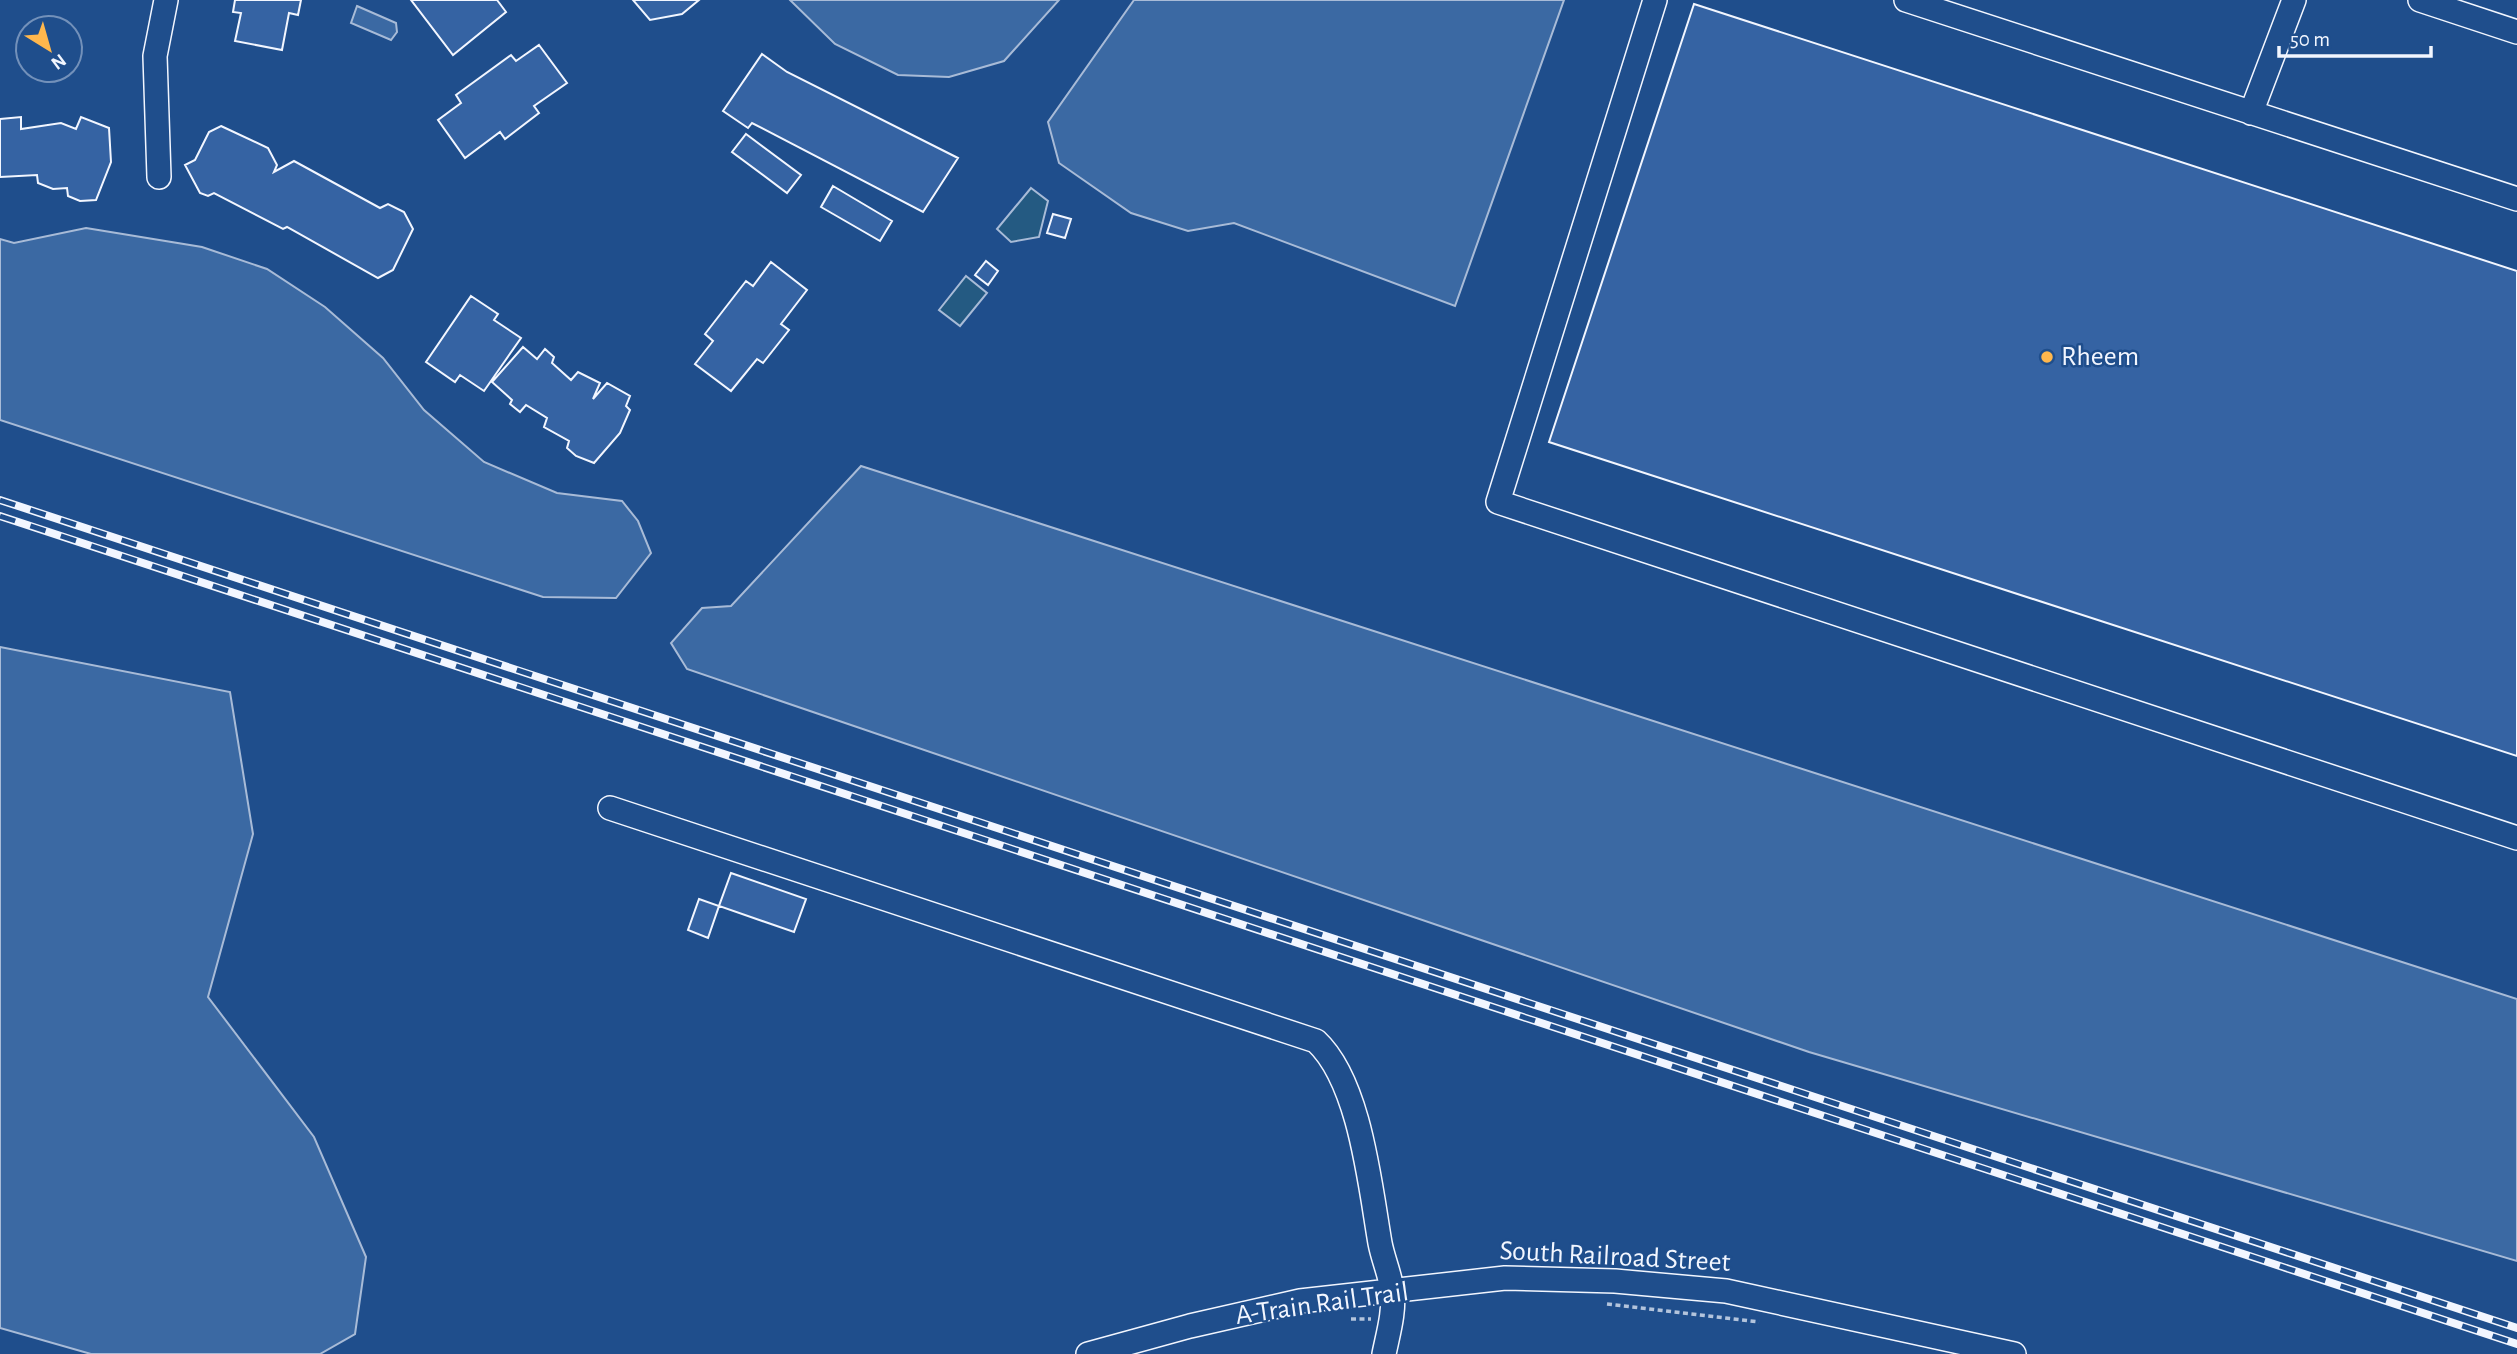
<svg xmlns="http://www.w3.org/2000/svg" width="2517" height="1354" viewBox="0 0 2517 1354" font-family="'Alegreya Sans',sans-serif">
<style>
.green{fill:#245a82;stroke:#a8bbd7;stroke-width:2}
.water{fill:#3b69a3;stroke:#a8bbd7;stroke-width:2}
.building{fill:#3563a3;stroke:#f2f6ff;stroke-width:2}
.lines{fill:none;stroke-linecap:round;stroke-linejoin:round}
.minor-casing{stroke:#f2f6ff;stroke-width:26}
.path{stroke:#b3c4dc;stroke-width:3.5;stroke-dasharray:5 3.5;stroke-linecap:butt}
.minor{stroke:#1f4e8c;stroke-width:23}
.rail-casing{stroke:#f2f6ff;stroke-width:8}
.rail{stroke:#1f4e8c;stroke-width:5;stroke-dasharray:16;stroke-linecap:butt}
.poi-dot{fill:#ffb74d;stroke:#1f4e8c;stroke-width:2.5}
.labels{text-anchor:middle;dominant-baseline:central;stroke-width:5;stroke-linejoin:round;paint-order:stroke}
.poi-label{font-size:28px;fill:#f2f6ff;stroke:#1f4e8c;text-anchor:start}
.street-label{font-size:28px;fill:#f2f6ff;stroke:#1f4e8c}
</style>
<rect width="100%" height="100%" fill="#1f4e8c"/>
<path class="green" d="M1031 188 1048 201 1039 237 1011 242 997 229Z
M966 276 987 293 960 326 939 310Z"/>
<path class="water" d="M790 0H1059L1004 61 949 77 898 75 835 44Z
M1134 0H1564L1455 306 1234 223 1188 231 1131 213 1059 163 1048 122Z
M357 6 396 23 397 32 391 40 351 23Z
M86 228 202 247 267 269 325 307 383 358 424 410 484 462 557 493 622 501 638 521 651 553 616 598 543 597 0 420V239L14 243Z
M861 466 2517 999V1261L1809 1052 687 669 671 643 702 608 731 606Z
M0 647 230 692 253 834 208 997 314 1137 366 1257 355 1334 320 1354H91L0 1328Z"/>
<path class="building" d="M235 0H301L298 15 289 13 282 50 235 41 241 13 233 12Z
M411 0H497L506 12 453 55Z
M633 0H699L682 14 650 20Z
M1694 4 2517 271V756L1549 442Z
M539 45 567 83 534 106 539 113 505 139 500 132 465 158 438 120 461 103 456 95 511 55 516 61Z
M762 54 787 72 958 158 923 212 752 123 748 128 723 111Z
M21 117V129L61 123 76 129 81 117 109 128 111 162 96 200 80 201 68 196 67 188 53 189 38 183 37 175 0 177V119Z
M221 126 268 148 277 165 274 172 294 161 380 208 388 204 404 212 413 229 393 270 378 278 287 227 283 229 214 193 208 196 200 193 185 165 195 160 209 132Z
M746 134 801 175 787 193 732 152Z
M833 186 892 221 880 241 821 207Z
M1053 214 1071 219 1065 238 1047 233Z
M986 261 998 271 988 285 975 275Z
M771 262 807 290 781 324 789 330 763 363 757 359 731 391 695 364 713 341 705 334 746 281 753 286Z
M471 296 498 314 494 320 521 338 484 391 460 375 455 382 426 362Z
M523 347 537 359 545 349 554 357 552 363 571 380 578 372 600 383 593 399 607 383 630 396 626 406 630 410 620 433 594 463 576 456 567 448 569 441 544 427 547 418 526 405 520 412 510 404 512 400 492 382Z
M731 873 806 899 794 932 719 906Z
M699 899 719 906 708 938 688 930Z"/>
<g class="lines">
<defs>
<path id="minor" d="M1655 0 1498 502 2517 838
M1906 0 2517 199
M2420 0 2517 32
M2251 113 2294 0
M159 177 155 56 166 0
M610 808 1316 1041C1360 1082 1370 1185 1380 1243 1383 1259 1390 1274 1392 1290 1395 1311 1388 1334 1384 1354
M1088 1354 1190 1326 1300 1301 1505 1278 1615 1281 1726 1291 2014 1354"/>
</defs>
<use href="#minor" class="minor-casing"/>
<path class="path" d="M1607 1304 1759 1322
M1351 1319H1371"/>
<use href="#minor" class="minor"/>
<defs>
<path id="rail" d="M0 500 2517 1328
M0 516 2517 1344"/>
</defs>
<use href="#rail" class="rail-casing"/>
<use href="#rail" class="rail"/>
</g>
<circle class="poi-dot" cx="2047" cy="357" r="7"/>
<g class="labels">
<g class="poi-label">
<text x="2061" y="357">Rheem</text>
</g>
<g class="street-label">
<text transform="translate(1615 1257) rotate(3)">South Railroad Street</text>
<text transform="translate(1322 1304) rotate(-8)">A-Train Rail Trail</text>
</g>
</g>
<g transform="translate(49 49) rotate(143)"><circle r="33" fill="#1f4e8c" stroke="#7391ba" stroke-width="2"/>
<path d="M0-5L12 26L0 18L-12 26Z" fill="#ffb74d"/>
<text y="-10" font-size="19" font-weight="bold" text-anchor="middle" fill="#f2f6ff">N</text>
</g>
<path d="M2279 46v10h152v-10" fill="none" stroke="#f2f6ff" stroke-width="3.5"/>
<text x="2290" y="46" font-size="21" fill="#f2f6ff" stroke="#1f4e8c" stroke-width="5" paint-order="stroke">50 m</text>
</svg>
